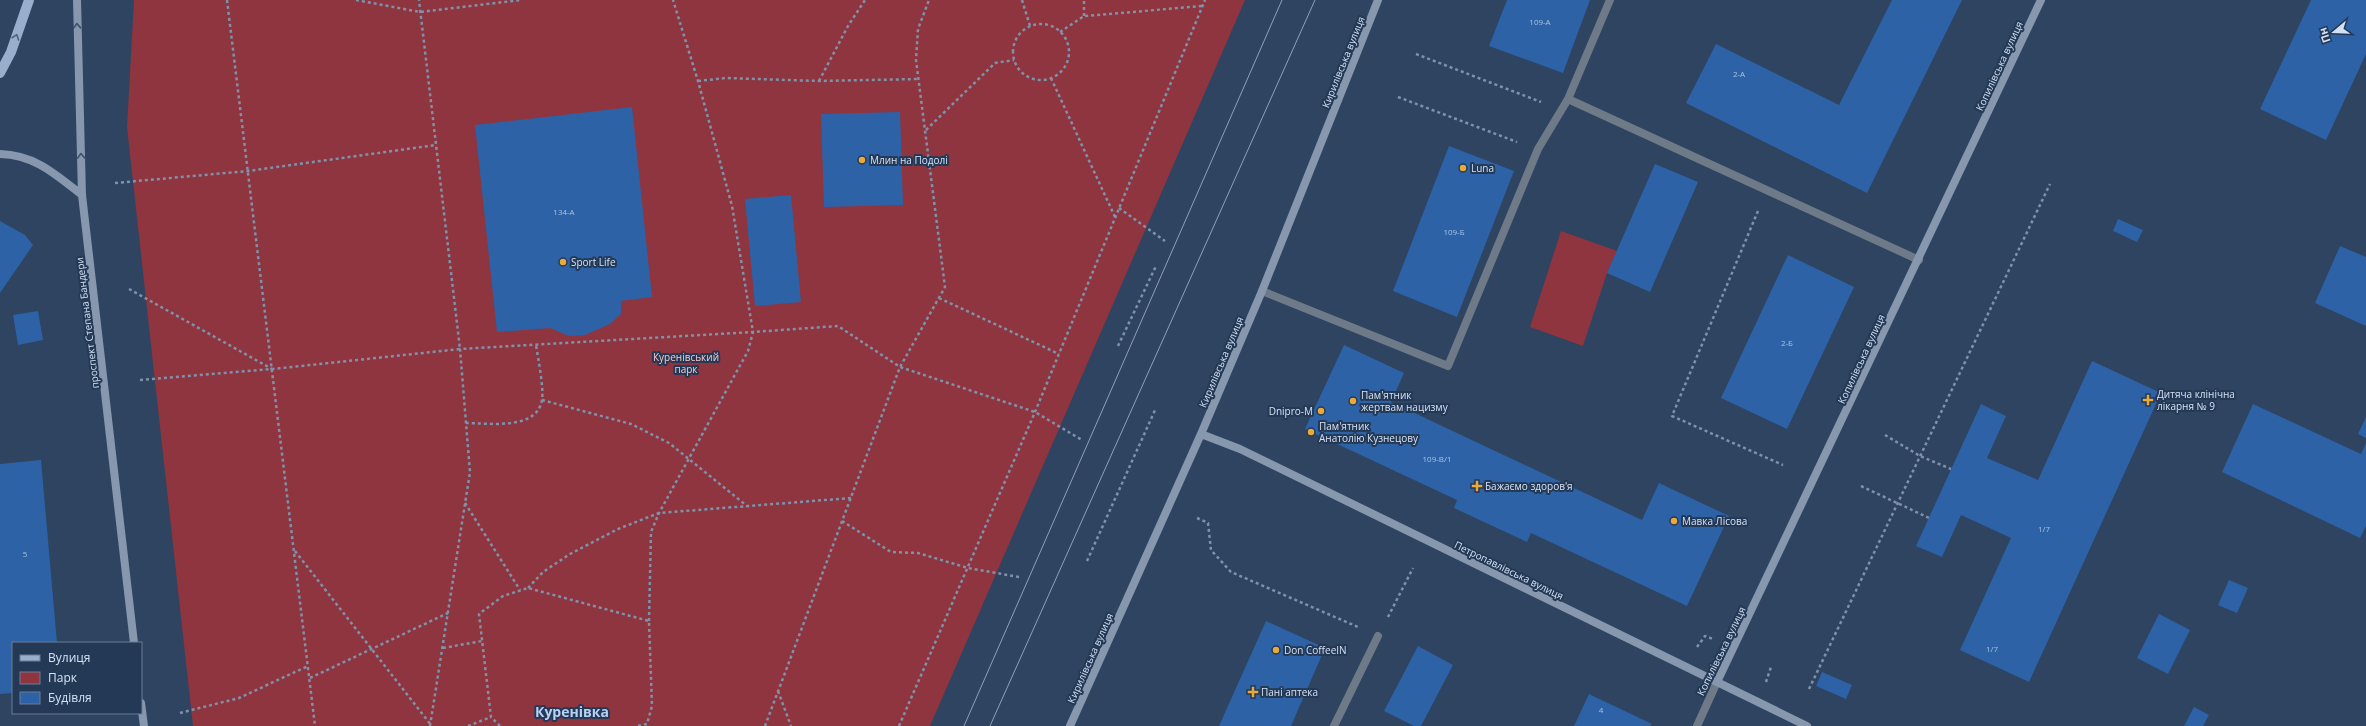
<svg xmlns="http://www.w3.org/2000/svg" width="2366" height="726" viewBox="0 0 2366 726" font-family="'Open Sans',sans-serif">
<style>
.green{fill:#8e3540}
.building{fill:#2d62a7}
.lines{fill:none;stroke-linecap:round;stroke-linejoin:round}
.path{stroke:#8092aa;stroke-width:2.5;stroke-dasharray:3 3;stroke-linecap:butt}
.lane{stroke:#6f7a88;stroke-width:8}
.street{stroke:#6f7a88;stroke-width:8}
.secondary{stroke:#8798ae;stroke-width:8}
.primary{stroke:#99aecc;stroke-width:10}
.tram{stroke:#90a1b7;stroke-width:1}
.oneway{stroke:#3d516c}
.oneway2{stroke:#4d627f}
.poi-dot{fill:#eba93a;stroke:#243956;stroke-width:1.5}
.labels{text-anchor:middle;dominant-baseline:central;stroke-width:4;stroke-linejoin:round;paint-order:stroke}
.number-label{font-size:8px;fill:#aac1e0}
.street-label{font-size:10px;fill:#d4e1f3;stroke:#243956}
.poi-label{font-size:10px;fill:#d4e1f3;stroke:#243956;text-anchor:start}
.park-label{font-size:10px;fill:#fdc7c9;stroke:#243956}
.district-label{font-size:14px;font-weight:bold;fill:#b7d1f5;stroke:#243956}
</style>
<rect width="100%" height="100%" fill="#2e4461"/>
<path class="green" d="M134 0H1245L930 726H193L127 127Z
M1561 231 1617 251 1607 273 1583 346 1530 327Z"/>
<path class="building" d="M1507 0H1590L1563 73 1489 46Z
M1892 0H1962L1867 193 1686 103 1716 44 1839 105Z
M2311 0H2366V54L2326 140 2260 109Z
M632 107 652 297 621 301V314L610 324 585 335 569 336 550 328 497 332 475 125Z
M900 112 903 205 824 207 821 114Z
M1449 146 1514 171 1457 317 1393 291Z
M1655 164 1698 182 1650 292 1607 273Z
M791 195 801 302 755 306 745 199Z
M2118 219 2143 230 2137 242 2113 231Z
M0 221 25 235 33 245 0 293Z
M2340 246 2366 257V326L2315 303Z
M1788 255 1854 287 1787 429 1721 398Z
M38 311 43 340 18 345 13 315Z
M1344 345 1404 373 1391 402 1642 520 1659 483 1729 516 1687 606 1531 533 1527 542 1454 508 1457 500 1305 429Z
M2092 361 2161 393 2029 682 1960 650 2011 538 1961 515 1942 557 1916 546 1981 404 2006 416 1987 458 2038 480Z
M2253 404 2361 454 2366 443V526L2360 538 2222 472Z
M2366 417V438L2358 434Z
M41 460 57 643H13V693L0 694V464Z
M2229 580 2248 588 2237 613 2218 605Z
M2159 614 2190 630 2168 674 2137 658Z
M1266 621 1325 648 1291 726H1219Z
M1418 646 1453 665 1421 726H1414L1384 711Z
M1822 672 1852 685 1846 699 1816 686Z
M1589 694 1652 724 1650 726H1574Z
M2194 707 2209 715 2203 726H2184Z"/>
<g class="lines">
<path class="path" d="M227 0 315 726
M356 0 420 12 521 0
M1022 0 1030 26
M1084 16V0
M1013 52a28 28 0 1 1 56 0a28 28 0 1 1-56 0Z
M1060 32 1084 16 1203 6
M1416 54 1541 102
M1051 78 1115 217
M698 81 726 78 819 81 918 79
M819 81 848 26 865 0
M1398 97 1517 142
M926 130 995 63 1014 60
M115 183 248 171 436 145
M1119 208 1165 241
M1758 211 1672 416 1783 465
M129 289 272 369
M939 298 1059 354
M1118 346 1156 266
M140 380 273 369 460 349 419 0
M542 400 631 424 669 443 747 506
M466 423C488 423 537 431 542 400 544 388 538 358 536 345
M1885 435 1920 456 1951 469
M1861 486 1929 518
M465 503 520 590
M1197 518 1208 523 1211 550 1231 572 1358 627
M842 521 891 552 918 553 968 568 1019 577
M295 551 431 725
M1087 561 1156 408
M528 588 543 572 570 554 618 529 659 513 851 498
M1388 617 1413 568
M649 621 651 532 659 513 748 351 753 332 838 326 900 367 1035 412 1082 440
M1697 647 1705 636 1713 639
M443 648 482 641
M310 678 448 613
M1766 682 1771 667
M1809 689 2050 184
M778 691 791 726
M180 713 239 698 308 666
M430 726 470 472 460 349 753 332 732 206 698 81 673 0
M468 726 491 717
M500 726 491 717 479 614 503 596 528 588 649 621 652 706 647 724 637 726
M765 726 900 367 945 287 916 60 918 29 929 0
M899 726 1035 412 1205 0"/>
<path class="lane" d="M1568 99 1919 260
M1262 291 1448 366 1538 149 1568 99 1610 0
M1334 726 1378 636"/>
<path class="street" d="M1697 726 1717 682"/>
<path class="secondary" d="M77 0 82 195 134 643
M0 154C35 155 55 174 82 195
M1201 434 1240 449 1807 726
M1717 682 2041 0
M141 703 144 726
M1070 726 1201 434 1262 291 1378 0"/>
<path class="primary" d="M0 73 11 52 29 0"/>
<path class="tram" d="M964 726 1282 0
M990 726 1315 0"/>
</g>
<defs><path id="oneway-chevron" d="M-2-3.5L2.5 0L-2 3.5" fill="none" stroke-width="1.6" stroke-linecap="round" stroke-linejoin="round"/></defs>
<g class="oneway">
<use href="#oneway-chevron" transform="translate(77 26) rotate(-92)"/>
<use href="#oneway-chevron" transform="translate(81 156) rotate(-92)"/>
</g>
<use class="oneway2" href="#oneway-chevron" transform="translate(16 37) rotate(-71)"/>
<g class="poi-dot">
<circle cx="862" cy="160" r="4"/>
<circle cx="1463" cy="168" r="4"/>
<circle cx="563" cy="262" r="4"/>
<path d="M2146 394h4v4h4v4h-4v4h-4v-4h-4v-4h4z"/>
<circle cx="1353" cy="401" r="4"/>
<circle cx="1321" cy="411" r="4"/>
<circle cx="1311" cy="432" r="4"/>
<path d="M1475 480h4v4h4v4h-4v4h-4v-4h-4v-4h4z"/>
<circle cx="1674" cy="521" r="4"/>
<circle cx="1276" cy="650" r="4"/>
<path d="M1251 686h4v4h4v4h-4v4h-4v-4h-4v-4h4z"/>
</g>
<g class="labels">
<g class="number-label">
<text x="1540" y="21">109-А</text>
<text x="1739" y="73">2-А</text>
<text x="564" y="211">134-А</text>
<text x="1454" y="231">109-Б</text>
<text x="1787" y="342">2-Б</text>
<text x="1437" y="458">109-В/1</text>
<text x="2044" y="528">1/7</text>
<text x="25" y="553">5</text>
<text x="1992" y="648">1/7</text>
<text x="1601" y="709">4</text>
</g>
<g class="street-label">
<text transform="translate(1343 62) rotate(-68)">Кирилівська вулиця</text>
<text transform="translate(1999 66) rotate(-65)">Копилівська вулиця</text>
<text transform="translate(87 323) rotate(-97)">проспект Степана Бандери</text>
<text transform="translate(1861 359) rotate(-65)">Копилівська вулиця</text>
<text transform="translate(1221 362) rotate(-67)">Кирилівська вулиця</text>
<text transform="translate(1509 570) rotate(26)">Петропавлівська вулиця</text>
<text transform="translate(1721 651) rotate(-64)">Копилівська вулиця</text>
<text transform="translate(1090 658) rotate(-66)">Кирилівська вулиця</text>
</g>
<g class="poi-label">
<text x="870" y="160">Млин на Подолі</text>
<text x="1471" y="168">Luna</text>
<text x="571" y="262">Sport Life</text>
<text x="2157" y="394">Дитяча клінічна<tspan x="2157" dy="12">лікарня № 9</tspan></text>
<text x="1361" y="395">Пам'ятник<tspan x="1361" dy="12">жертвам нацизму</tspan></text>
<text x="1313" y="411" text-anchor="end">Dnipro-M</text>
<text x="1319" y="426">Пам'ятник<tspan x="1319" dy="12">Анатолію Кузнецову</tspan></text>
<text x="1485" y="486">Бажаємо здоров'я</text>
<text x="1682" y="521">Мавка Лісова</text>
<text x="1284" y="650">Don CoffeeIN</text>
<text x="1261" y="692">Пані аптека</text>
</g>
<g class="park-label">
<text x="686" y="357">Куренівський<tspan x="686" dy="12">парк</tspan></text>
</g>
<g class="district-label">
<text x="572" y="711">Куренівка</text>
</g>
</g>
<rect x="12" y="642" width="130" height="72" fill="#243956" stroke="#6a7c95"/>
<rect x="20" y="655" width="20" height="6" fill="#99aecc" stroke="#6a7c95"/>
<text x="48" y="662" font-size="12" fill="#d4e1f3">Вулиця</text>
<rect x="20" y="672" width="20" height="12" fill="#8e3540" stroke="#6a7c95"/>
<text x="48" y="682" font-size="12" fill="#d4e1f3">Парк</text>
<rect x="20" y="692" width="20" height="12" fill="#2d62a7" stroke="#6a7c95"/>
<text x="48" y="702" font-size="12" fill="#d4e1f3">Будівля</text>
<g transform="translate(2334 32) rotate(251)" stroke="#243956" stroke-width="3" paint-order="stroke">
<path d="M0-3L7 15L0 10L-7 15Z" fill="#d4e1f3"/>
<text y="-6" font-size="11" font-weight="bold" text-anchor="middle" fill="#d4e1f3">Пн</text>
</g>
</svg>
